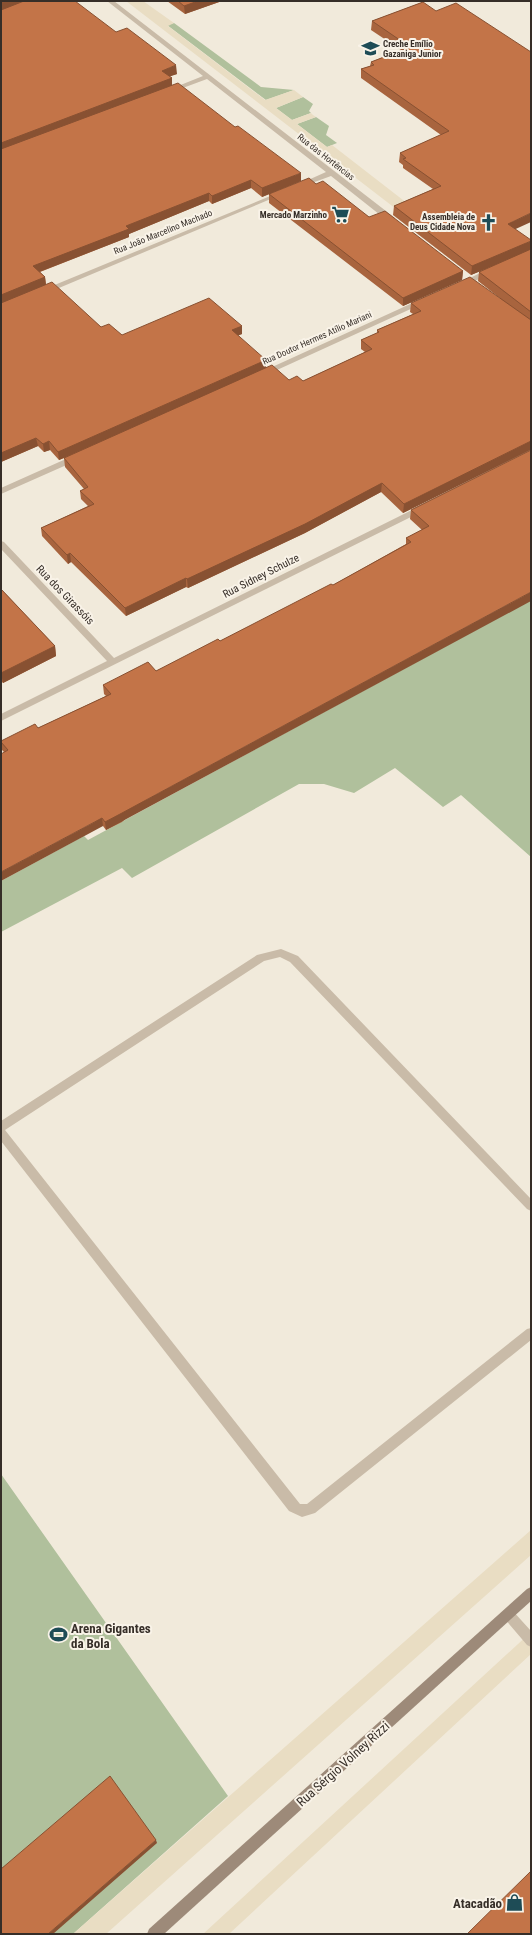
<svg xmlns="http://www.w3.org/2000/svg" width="532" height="1935" viewBox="0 0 532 1935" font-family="'Roboto Condensed',sans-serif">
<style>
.green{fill:#b0c09c}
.plaza{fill:#e9ddc3}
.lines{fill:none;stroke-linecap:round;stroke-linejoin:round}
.lane{fill:#c9bba8;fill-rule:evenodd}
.street{fill:#c9bba8;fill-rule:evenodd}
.secondary{fill:#9d8a79;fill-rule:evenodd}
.wall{fill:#a8643e}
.shaded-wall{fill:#885132}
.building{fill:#c37448;stroke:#885132}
.labels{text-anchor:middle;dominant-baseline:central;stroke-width:4;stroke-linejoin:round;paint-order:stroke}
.far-poi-label{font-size:9px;font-weight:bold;fill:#362e28;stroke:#f9f3e8;text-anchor:end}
.far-street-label{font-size:9px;fill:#362e28;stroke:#f9f3e8}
.street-label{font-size:11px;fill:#362e28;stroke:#f9f3e8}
.near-poi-label{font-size:13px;font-weight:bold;fill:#362e28;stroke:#f9f3e8;text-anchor:start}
.near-street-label{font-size:13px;fill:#362e28;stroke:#f9f3e8}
</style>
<rect width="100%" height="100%" fill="#f1eadb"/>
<path class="green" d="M174 23 261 87 294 90 266 100 167 25Z
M303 97 313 104 309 111 311 113 292 120 276 108Z
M316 117 329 126 326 135 337 143 327 147 297 124Z
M531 600V857L461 795 443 807 395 768 354 793 324 784H299L132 878 122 868 1 932V881L84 836 88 840Z
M1 1474 228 1796 73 1934H1Z"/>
<path class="plaza" d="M126 1H143L174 23 168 26 265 100 294 90 303 97 276 108 292 120 311 113 313 115 316 117 297 124 327 147 332 145 412 207 400 212Z
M531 1530V1555L106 1934H73Z
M531 1632V1654L229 1934H203Z"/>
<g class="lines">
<path class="lane" d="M281 949 298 956 531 1199V1211L527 1209 290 962 280 957 264 961 5 1130 300 1504H307L527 1329 531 1328V1340L315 1513 302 1517 289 1511 1 1141V1121L257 955Z
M508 1608 512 1610 531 1631V1647L527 1645 504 1618 502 1614 504 1610Z"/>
<path class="street" d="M107 1H114L395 218V222H389L331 176 301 187H297V185L326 172 207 79 172 92H168V90L203 76Z
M280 192 285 193 47 293H44L40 291Z
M488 269 495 271 465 286H459L458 284Z
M419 300H425L426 302 266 375H260L259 373Z
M77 454 80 455V459L1 494V488Z
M422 505 426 508 425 510 1 721V714L107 661 1 549V541L4 542 114 658Z"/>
<path class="secondary" d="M531 1587V1601L164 1934H147L149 1929 527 1589Z"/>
</g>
<path class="wall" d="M1 1 116 32 177 74 169 76 172 78V86L301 181 262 197 251 188 212 204 209 201 129 234V237L40 272 45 277 46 285 101 327 122 335 242 326V334L238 335 266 368 289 380 303 381 365 352 361 349V340L377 333V330L413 314 410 312 411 303 501 299 478 281 479 272 516 256 471 275 393 215 394 206 433 189 403 168V165L399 162 400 153 441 135 361 78V69L370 66 371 62 401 50 371 30 372 21 423 2 515 229 531 249V450H530L403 513 381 492 305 533 188 588 186 587 126 616 71 562 68 564 42 536 41 528 88 506 81 499 80 491 84 489 65 467 64 458 59 460 50 450 44 452 38 446 1 462Z
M167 1H222L185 14Z
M316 184 369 217 463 271 462 280 403 306 269 203V194Z
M531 450 122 822 106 830 103 826 4 752 2 750 1 741 38 728 106 696 104 694 103 685 156 671 220 641 333 585 406 544V538L422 530 410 519 411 510Z
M1 589 55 646 56 656 3 683 1 681Z"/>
<path class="shaded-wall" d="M8 1H31L1 12V3Z
M198 1H222L185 14 184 6Z
M176 65 177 74 163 79 162 71Z
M172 78V86L1 151V143Z
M301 173V181L262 197V188Z
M251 180V188L212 204V196Z
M209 193V201L129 234V237L34 274 33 266 126 226Z
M531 213V222L507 233 508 224Z
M531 241V250L471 275 472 266Z
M463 271 462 280 403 306V298Z
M45 277 46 285 1 304V295Z
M242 326V334L232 338V330Z
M266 360V368L59 460 58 452Z
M36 438 38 446 1 462V453Z
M49 441 50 450 44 452 43 444Z
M531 441 530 450 403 513 404 504Z
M382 483 381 492 305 533 188 588 187 579Z
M70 553 71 562 68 564 67 555Z
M186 578V587L126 616 125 608Z
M531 592V601L106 830 105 822Z
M55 646 56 656 3 683 1 673Z
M102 818 103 826 1 881V872Z
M156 1840 157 1843 53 1934H48Z"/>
<path class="building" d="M1 1H8L1 3Z
M24 1H75L116 32 127 28 176 65 162 71 172 78 1 143V10Z
M178 1H198L184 6Z
M423 2 436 11 456 3 531 52V213L508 224 531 240V241L472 266 394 206 441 186 403 159 406 158 400 153 449 131 361 69 374 65 371 62 410 47 372 21Z
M178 83 235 127 238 126 301 173 262 188 251 180 212 196 209 193 126 226 129 229 33 266 45 277 1 295V149Z
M309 178 316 184 323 181 369 217 385 211 463 271 403 298 269 194Z
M531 249V312L479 272Z
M470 277 531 320V441L404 504 382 483 305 524 187 579 186 578 125 608 70 553 67 555 41 528 94 504 80 491 88 487 64 458 272 365 289 380 297 376 303 381 372 349 361 340 379 332 377 330 421 311 411 303Z
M52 282 101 327 109 324 122 335 209 298 242 326 232 330 266 360 58 452 49 441 43 444 36 438 1 453V303Z
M531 450V592L122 813 105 822 102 818 1 872V754L8 750 1 742V741L35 724 38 728 111 694 103 685 148 662 156 671 218 639 220 641 331 584 333 585 411 542 406 538 429 526 411 510Z
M1 589 55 646 1 673Z
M110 1776 156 1840 48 1934H1V1869Z
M531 1871V1934H467Z"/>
<defs>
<symbol id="school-bare" viewBox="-9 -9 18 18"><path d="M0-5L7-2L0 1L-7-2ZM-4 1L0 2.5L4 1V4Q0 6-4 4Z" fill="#1e4c56" stroke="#f9f3e8" stroke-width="2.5" paint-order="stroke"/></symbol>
<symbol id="supermarket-bare" viewBox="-9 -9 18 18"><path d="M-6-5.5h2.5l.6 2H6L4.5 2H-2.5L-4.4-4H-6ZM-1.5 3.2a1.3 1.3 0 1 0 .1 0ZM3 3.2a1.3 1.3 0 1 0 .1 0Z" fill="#1e4c56" stroke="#f9f3e8" stroke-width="2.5" paint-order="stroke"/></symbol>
<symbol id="church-bare" viewBox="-9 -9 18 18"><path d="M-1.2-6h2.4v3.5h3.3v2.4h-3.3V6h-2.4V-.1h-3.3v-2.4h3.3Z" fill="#1e4c56" stroke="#f9f3e8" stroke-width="2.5" paint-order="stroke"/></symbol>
<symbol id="stadium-bare" viewBox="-9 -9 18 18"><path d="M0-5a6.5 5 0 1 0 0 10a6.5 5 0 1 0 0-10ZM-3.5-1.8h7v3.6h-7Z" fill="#1e4c56" stroke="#f9f3e8" stroke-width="2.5" paint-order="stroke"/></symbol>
<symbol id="shop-bare" viewBox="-9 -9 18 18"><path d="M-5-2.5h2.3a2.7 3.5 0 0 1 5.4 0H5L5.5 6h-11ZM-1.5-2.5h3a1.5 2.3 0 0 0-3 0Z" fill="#1e4c56" stroke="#f9f3e8" stroke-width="2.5" paint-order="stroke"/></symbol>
</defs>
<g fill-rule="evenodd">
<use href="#school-bare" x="358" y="36" width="25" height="25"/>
<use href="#supermarket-bare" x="328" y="202" width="25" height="25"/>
<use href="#church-bare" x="476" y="210" width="25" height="25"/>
<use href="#stadium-bare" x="46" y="1622" width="25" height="25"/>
<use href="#shop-bare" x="502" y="1890" width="25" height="25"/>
</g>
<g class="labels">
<g class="far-poi-label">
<text x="383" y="44" text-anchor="start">Creche Emílio<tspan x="383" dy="10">Gazaniga Junior</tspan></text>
<text x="327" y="215">Mercado Marzinho</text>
<text x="475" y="217">Assembleia de<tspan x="475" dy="10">Deus Cidade Nova</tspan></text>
</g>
<g class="far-street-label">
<text transform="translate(326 157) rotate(38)">Rua das Hortências</text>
<text transform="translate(163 232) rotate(-22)">Rua João Marcelino Machado</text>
<text transform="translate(317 338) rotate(-24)">Rua Doutor Hermes Atílio Mariani</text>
</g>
<g class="street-label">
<text transform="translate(261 576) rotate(-27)">Rua Sidney Schulze</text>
<text transform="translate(65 595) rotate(46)">Rua dos Girassóis</text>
</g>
<g class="near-poi-label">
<text x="71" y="1628">Arena Gigantes<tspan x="71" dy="15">da Bola</tspan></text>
<text x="502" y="1903" text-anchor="end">Atacadão</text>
</g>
<g class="near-street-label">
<text transform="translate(343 1764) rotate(-42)">Rua Sérgio Volney Rizzi</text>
</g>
</g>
<rect width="532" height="1935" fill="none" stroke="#362e28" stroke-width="4"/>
</svg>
